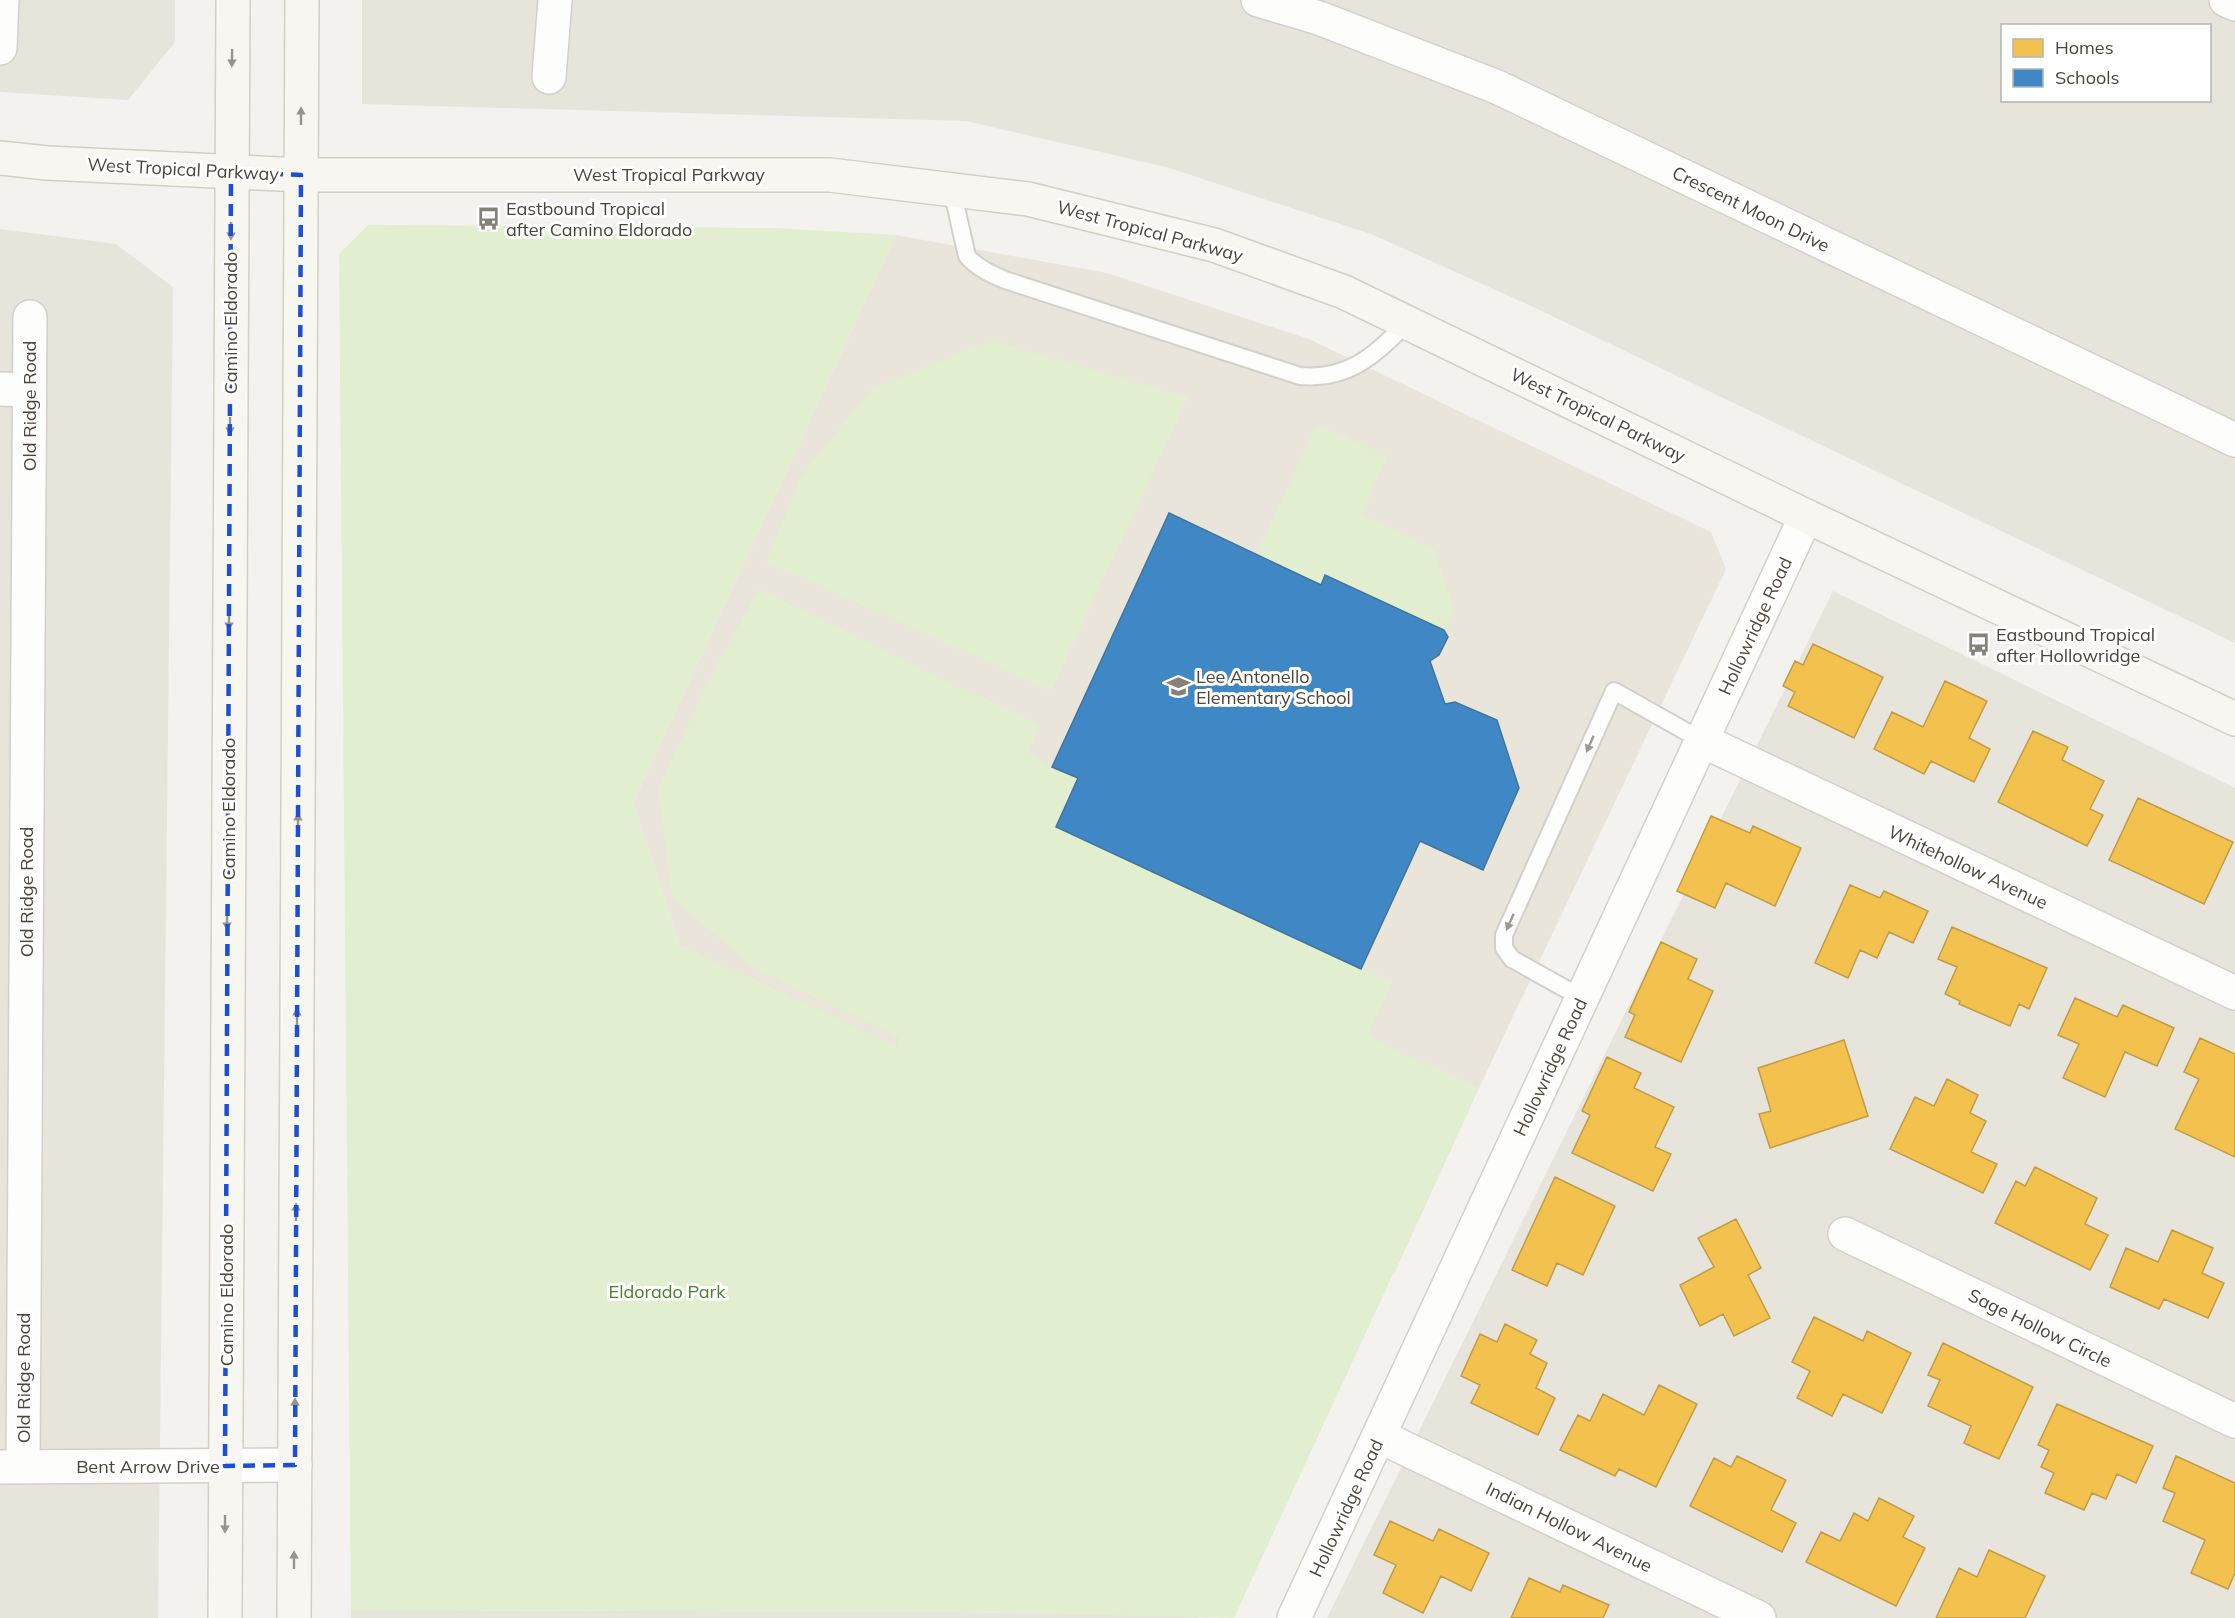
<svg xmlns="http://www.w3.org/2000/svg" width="2235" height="1618" viewBox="0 0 2235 1618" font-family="Mulish,sans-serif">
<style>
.residential{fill:#e7e4dc;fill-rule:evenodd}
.education{fill:#eae5da}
.green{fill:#e1eecf}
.homes{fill:#f2c14e;stroke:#c09c48;stroke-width:1.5}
.schools{fill:#3f88c5;stroke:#43749b;stroke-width:1.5}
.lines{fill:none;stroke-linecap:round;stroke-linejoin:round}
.lane-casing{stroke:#d2d0cb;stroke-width:20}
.street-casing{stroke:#d2d0cb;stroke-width:36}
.secondary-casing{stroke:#d3cfc5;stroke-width:36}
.lane{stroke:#fdfdfc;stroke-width:16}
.street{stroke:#fdfdfc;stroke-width:33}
.secondary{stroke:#f7f6f1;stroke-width:33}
.oneway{fill:#98948c}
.oneway2{fill:#9b9791}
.marked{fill:none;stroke:#1d4ed8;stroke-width:4.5;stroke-dasharray:12 8;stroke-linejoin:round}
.labels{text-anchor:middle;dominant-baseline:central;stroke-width:6;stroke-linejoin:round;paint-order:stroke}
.street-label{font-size:18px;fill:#4b4439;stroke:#fff}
.poi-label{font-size:18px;fill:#4b4439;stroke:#fff;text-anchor:start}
.park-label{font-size:18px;fill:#4a7f2a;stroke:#fff}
</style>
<rect width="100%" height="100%" fill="#f4f2ee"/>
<path class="residential" d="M0 0H175V42L128 100 0 92Z
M362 0H2235V643L1529 305 1371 234 1166 167 966 121 362 104ZM2002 26H2210V100H2002Z
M0 229 116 244 173 287 158 1618H0Z
M1833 591 2235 788V1618H1327Z
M351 1610 959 1612 1194 1616 1200 1618H351Z"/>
<path class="education" d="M896 235 1107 273 1309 339 1711 532 1726 569 1479 1088 1394 1274 897 1047 680 945 633 803Z"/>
<path class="green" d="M368 225 775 228 896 235 633 803 680 945 897 1046 899 1038 752 967 672 897 658 788 710 679 758 589 1040 725 1028 752 1052 767 1078 778 1056 827 1393 982 1367 1036 1479 1088 1234 1618 959 1612 351 1610 339 254Z
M991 340 1188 397 1051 691 766 562 802 475 872 389Z
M1317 424 1388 456 1361 515 1434 549 1454 609 1444 630 1325 575 1321 585 1256 555Z"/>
<path class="homes" d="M1813 644 1883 677 1854 738 1788 706 1795 692 1783 686 1795 661 1803 665Z
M1945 681 1987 701 1969 738 1990 749 1974 782 1931 761 1924 774 1874 749 1892 712 1923 727Z
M2033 731 2068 747 2062 760 2104 781 2090 809 2103 815 2087 846 1998 802Z
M2138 798 2233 842 2204 904 2109 860Z
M1711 816 1750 833 1753 826 1801 848 1775 906 1726 883 1715 908 1677 891Z
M1850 885 1880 898 1884 891 1928 911 1913 943 1889 932 1877 958 1860 950 1848 978 1815 963Z
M1952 927 2047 968 2029 1009 2019 1004 2010 1026 1959 1004 1960 1001 1945 994 1957 967 1938 959Z
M1661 942 1697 959 1688 979 1713 991 1681 1062 1625 1037 1635 1015 1629 1012Z
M2075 998 2117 1017 2123 1005 2174 1028 2157 1066 2125 1052 2105 1097 2063 1078 2079 1044 2058 1035Z
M2200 1038 2235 1054V1157L2175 1129 2199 1079 2184 1072Z
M1844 1040 1868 1116 1770 1148 1759 1114 1771 1111 1758 1068Z
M1607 1057 1641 1073 1634 1088 1674 1107 1655 1147 1671 1154 1653 1191 1572 1153 1590 1115 1582 1111Z
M1947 1079 1978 1095 1970 1113 1986 1121 1971 1152 1997 1164 1983 1193 1890 1149 1915 1097 1934 1106Z
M2035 1167 2097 1198 2085 1224 2108 1235 2090 1270 1995 1223 2016 1181 2025 1186Z
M1555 1177 1615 1206 1583 1275 1557 1263 1547 1286 1512 1270Z
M1736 1219 1761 1268 1748 1275 1770 1318 1734 1336 1723 1314 1700 1326 1680 1285 1714 1267 1698 1238Z
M2172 1230 2213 1248 2202 1273 2224 1283 2208 1318 2164 1299 2159 1309 2110 1287 2126 1248 2158 1262Z
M1814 1317 1863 1341 1867 1331 1911 1353 1882 1413 1843 1394 1832 1416 1797 1398 1810 1371 1792 1362Z
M1505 1324 1537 1340 1530 1354 1547 1363 1536 1388 1555 1398 1538 1435 1471 1403 1480 1385 1461 1376 1480 1334 1497 1342Z
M1943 1343 2033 1387 1999 1459 1964 1443 1971 1426 1928 1406 1940 1380 1928 1375Z
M1659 1385 1697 1404 1656 1487 1619 1469 1615 1476 1560 1450 1578 1415 1590 1421 1603 1394 1644 1415Z
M2057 1404 2153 1446 2136 1483 2117 1474 2106 1499 2092 1493 2084 1510 2045 1493 2054 1473 2041 1467 2049 1450 2038 1445Z
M1737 1456 1786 1480 1771 1510 1796 1523 1782 1552 1690 1506 1714 1458 1731 1467Z
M2176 1456 2235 1483V1573L2228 1589 2191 1573 2205 1540 2163 1521 2175 1493 2163 1488Z
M1879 1498 1914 1516 1903 1537 1925 1548 1896 1606 1806 1562 1821 1532 1840 1541 1854 1513 1868 1521Z
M1390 1521 1433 1541 1439 1529 1489 1553 1471 1591 1441 1576 1423 1613 1383 1593 1396 1565 1374 1555Z
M1989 1550 2045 1576 2025 1618H1936L1959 1568 1977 1577Z
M1529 1578 1560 1592 1563 1585 1609 1605 1603 1618H1511Z"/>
<path class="schools" d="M1169 513 1321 585 1325 575 1444 630 1448 637 1439 655 1430 661 1445 704 1455 702 1497 720 1519 788 1483 870 1420 841 1361 969 1056 827 1078 778 1052 767Z"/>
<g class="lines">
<defs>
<path id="lane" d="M952 190 967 256C977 268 991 274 1005 280L1300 376C1350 380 1374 355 1407 323
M1582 998 1512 959 1504 948V935L1614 691 1701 740"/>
<path id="street" d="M1258 0 1319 18 1497 87 2235 440
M2226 0 2235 4
M0 48 2 0
M549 77 555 0
M0 389 29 390
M1701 740 2235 993
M1845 1234 2235 1421
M1379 1436 1759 1618
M0 1467 295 1465
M23 1467 30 317
M1294 1618 1806 516"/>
<path id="secondary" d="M0 158 47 163 301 175H830L1028 199 1214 245 1344 292 1806 516 2235 719
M225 1618 233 0
M294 1618 302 0"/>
</defs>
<use href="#lane" class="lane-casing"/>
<use href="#street" class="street-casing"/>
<use href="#secondary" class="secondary-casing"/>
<use href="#lane" class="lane"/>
<use href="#street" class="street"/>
<use href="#secondary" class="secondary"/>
</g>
<defs><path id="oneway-solid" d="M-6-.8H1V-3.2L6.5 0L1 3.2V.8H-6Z" transform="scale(1.5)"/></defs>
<g class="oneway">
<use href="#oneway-solid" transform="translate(232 58) rotate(91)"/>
<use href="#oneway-solid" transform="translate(301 116) rotate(-90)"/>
<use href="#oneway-solid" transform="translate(231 231) rotate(90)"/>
<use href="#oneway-solid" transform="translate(230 426) rotate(90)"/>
<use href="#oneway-solid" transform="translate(229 621) rotate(90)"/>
<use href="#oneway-solid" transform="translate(298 822) rotate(-90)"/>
<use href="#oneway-solid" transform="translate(227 921) rotate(90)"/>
<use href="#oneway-solid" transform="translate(297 1017) rotate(-90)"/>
<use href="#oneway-solid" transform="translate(296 1212) rotate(-90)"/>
<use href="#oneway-solid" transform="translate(295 1407) rotate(-90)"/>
<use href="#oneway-solid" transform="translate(225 1524) rotate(90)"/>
<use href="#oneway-solid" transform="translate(294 1560) rotate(-90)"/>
</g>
<g class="oneway2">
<use href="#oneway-solid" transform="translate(1590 744) rotate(114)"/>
<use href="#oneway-solid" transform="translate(1510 922) rotate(114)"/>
</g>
<path class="marked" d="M231 172 301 175 295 1465 225 1466Z"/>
<defs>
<symbol id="bus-bare" viewBox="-9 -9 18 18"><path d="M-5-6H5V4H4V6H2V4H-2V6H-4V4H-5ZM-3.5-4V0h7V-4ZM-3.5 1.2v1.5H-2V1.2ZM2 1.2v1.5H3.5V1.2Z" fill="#868178" stroke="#fff" stroke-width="2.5" paint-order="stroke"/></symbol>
<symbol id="school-bare" viewBox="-9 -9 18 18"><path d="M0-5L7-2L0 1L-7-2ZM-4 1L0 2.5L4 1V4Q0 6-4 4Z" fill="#868178" stroke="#fff" stroke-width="2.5" paint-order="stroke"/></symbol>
</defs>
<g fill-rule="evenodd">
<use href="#bus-bare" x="472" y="202" width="33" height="33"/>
<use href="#bus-bare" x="1962" y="628" width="33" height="33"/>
<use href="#school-bare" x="1162" y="670" width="33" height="33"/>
</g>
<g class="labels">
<g class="street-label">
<text transform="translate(183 169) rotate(3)">West Tropical Parkway</text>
<text x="669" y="174">West Tropical Parkway</text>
<text transform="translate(1751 209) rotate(26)">Crescent Moon Drive</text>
<text transform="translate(1150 231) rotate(15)">West Tropical Parkway</text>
<text transform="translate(230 323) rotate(-90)">Camino Eldorado</text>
<text transform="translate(29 406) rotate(-90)">Old Ridge Road</text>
<text transform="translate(1598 415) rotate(26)">West Tropical Parkway</text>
<text transform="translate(1755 626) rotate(-65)">Hollowridge Road</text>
<text transform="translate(228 809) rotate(-90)">Camino Eldorado</text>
<text transform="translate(1968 867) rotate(25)">Whitehollow Avenue</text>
<text transform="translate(26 892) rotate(-90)">Old Ridge Road</text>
<text transform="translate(1550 1067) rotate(-65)">Hollowridge Road</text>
<text transform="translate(226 1295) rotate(-90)">Camino Eldorado</text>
<text transform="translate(2040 1328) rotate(26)">Sage Hollow Circle</text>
<text transform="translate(23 1378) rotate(-90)">Old Ridge Road</text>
<text x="148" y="1466">Bent Arrow Drive</text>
<text transform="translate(1346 1508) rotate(-65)">Hollowridge Road</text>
<text transform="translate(1569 1527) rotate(26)">Indian Hollow Avenue</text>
</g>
<g class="poi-label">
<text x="506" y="208">Eastbound Tropical<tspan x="506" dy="21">after Camino Eldorado</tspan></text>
<text x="1996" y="634">Eastbound Tropical<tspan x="1996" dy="21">after Hollowridge</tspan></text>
<text x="1196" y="676">Lee Antonello<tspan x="1196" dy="21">Elementary School</tspan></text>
</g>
<g class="park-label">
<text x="667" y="1291">Eldorado Park</text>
</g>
</g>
<rect x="2001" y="24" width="210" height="78" fill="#ffffff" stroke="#b7b4b0" stroke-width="1.5"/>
<rect x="2013" y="39" width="30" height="18" fill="#f2c14e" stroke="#b7b4b0" stroke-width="1.5"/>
<text x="2055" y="54" font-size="18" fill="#4b4439">Homes</text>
<rect x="2013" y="69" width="30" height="18" fill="#3f88c5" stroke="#b7b4b0" stroke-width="1.5"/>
<text x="2055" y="84" font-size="18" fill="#4b4439">Schools</text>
</svg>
